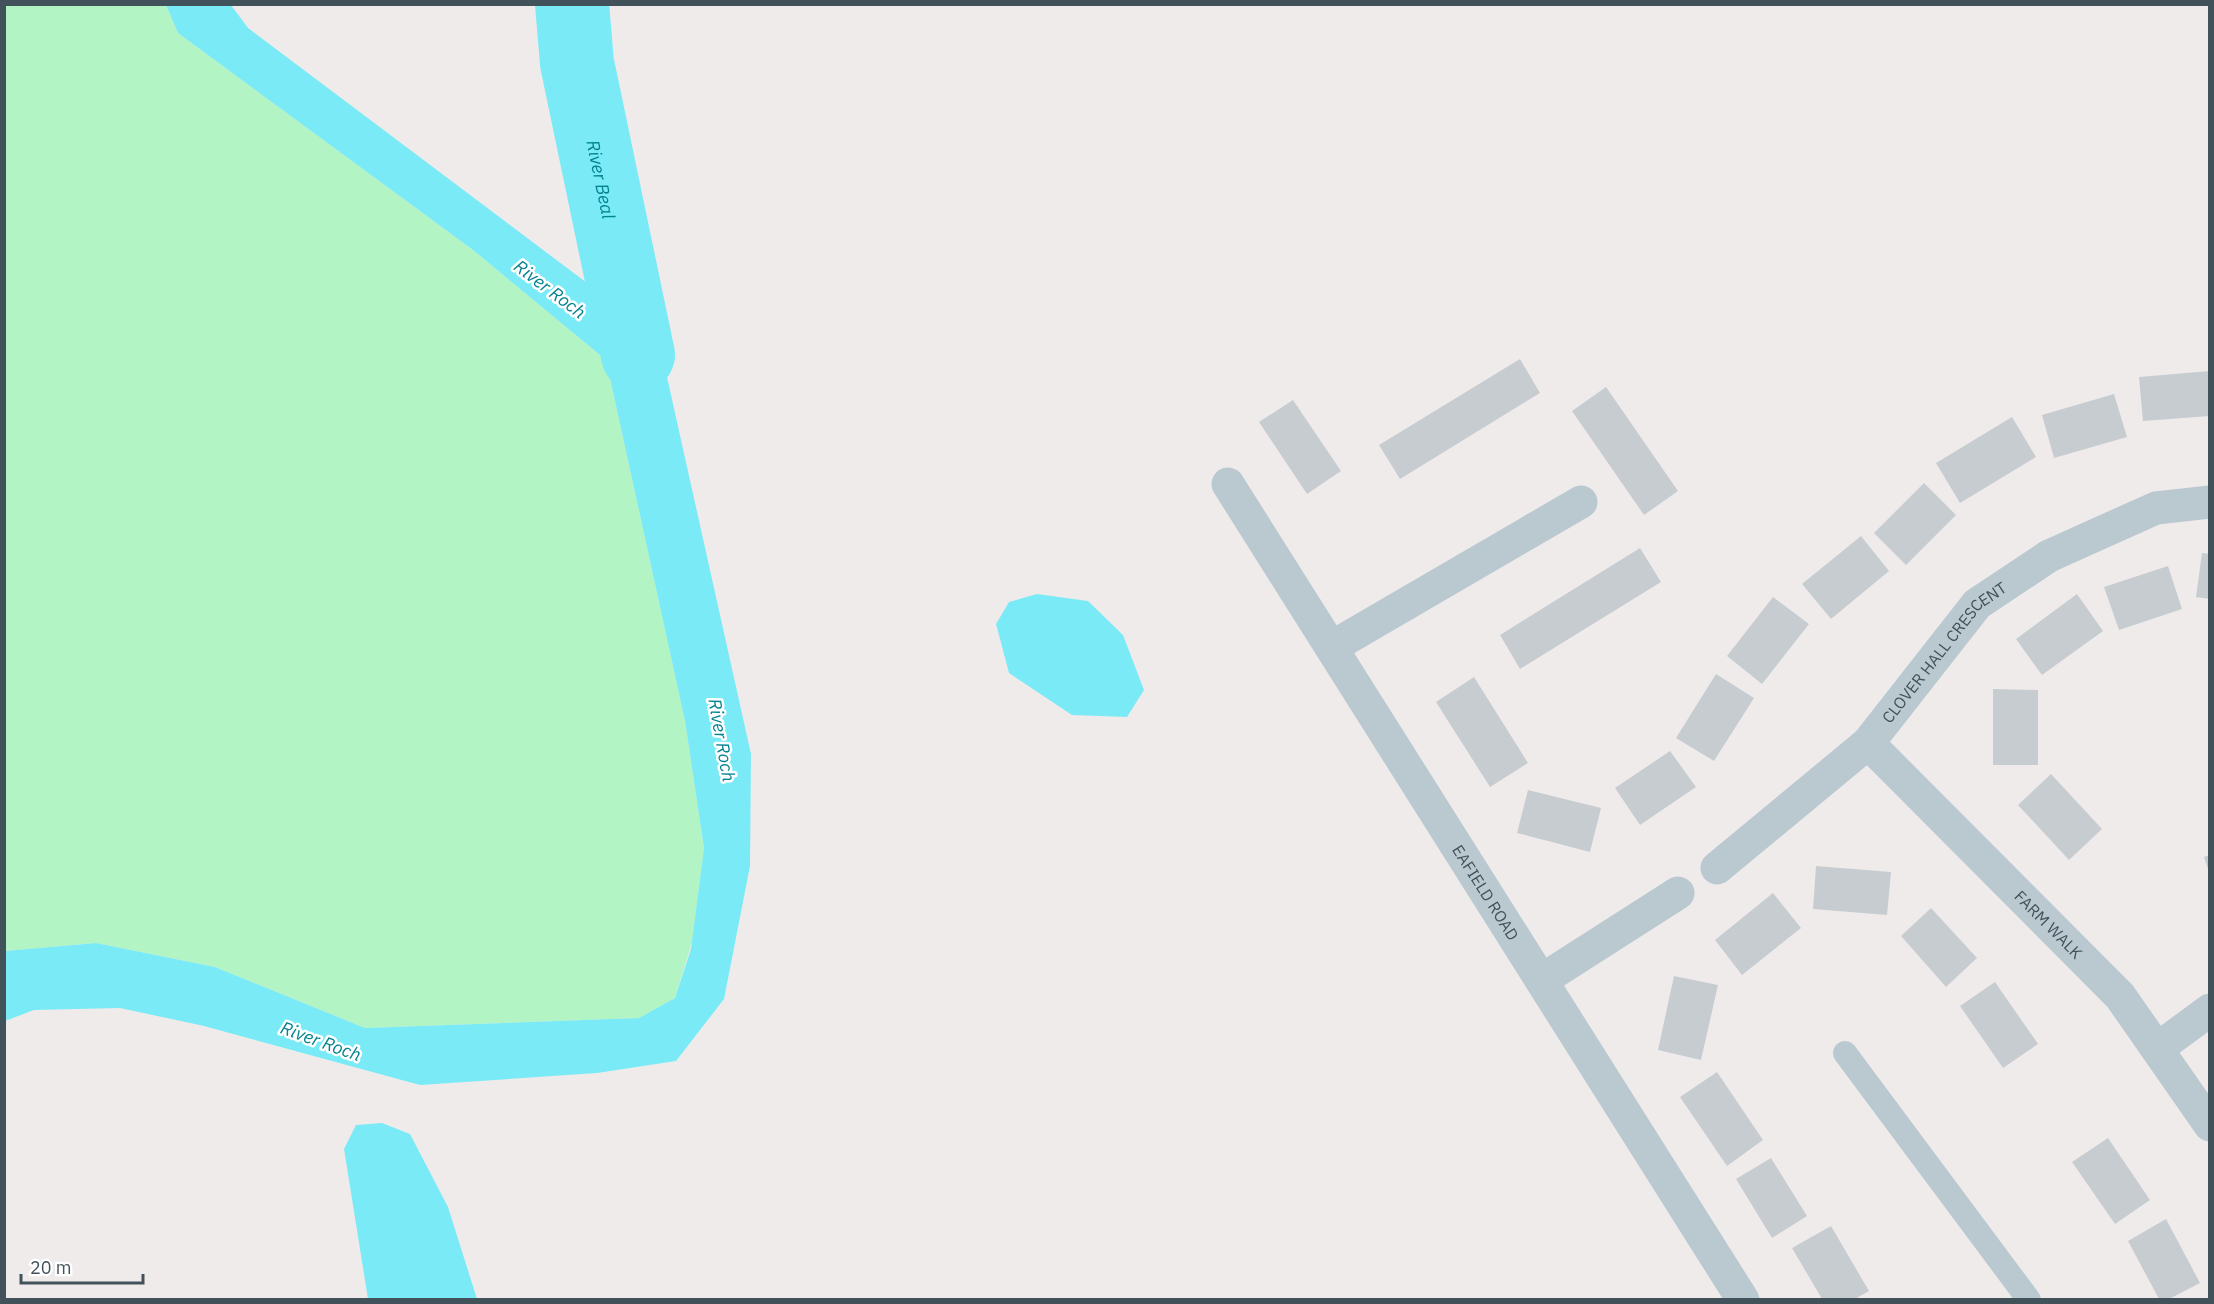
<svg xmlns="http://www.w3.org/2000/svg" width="2214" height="1304" viewBox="0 0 2214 1304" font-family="'IBM Plex Sans',sans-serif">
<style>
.green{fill:#b2f4c4}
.water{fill:#7aebf6}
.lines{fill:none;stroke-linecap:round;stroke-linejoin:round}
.river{stroke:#7aebf6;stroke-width:74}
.building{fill:#c7ccd1}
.service{stroke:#bac9d0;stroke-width:24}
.minor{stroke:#bac9d0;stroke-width:33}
.labels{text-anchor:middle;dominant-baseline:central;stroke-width:5;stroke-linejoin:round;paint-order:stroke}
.street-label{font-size:16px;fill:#42525b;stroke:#fff}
.water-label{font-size:18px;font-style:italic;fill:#038390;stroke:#fff}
</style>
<rect width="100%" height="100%" fill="#efebeb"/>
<path class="green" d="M5 5H166L178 33 473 250 606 360 685 721 704 848 692 942 675 998 639 1018 365 1028 215 967 96 943 5 951Z"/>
<path class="water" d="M166 5H231L248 28 611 301 650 336 663 359 751 754 750 866 724 999 676 1061 597 1073 420 1085 204 1026 120 1008 34 1010 5 1021V951L96 943 215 967 365 1028 639 1018 675 998 691 949 704 848 685 721 606 360 473 250 178 33Z
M1037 594 1088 601 1123 635 1144 690 1127 717 1072 715 1009 673 996 624 1009 602Z
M382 1123 410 1134 448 1207 477 1299H368L344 1149 356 1125Z"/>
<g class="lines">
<path class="river" id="s1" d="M572 4 577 63 638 355"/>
</g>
<path class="building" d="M1520 359 1540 393 1400 479 1379 445Z
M2210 371V416L2143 421 2139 377Z
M1606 387 1678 491 1644 515 1572 411Z
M2114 394 2127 437 2054 458 2042 415Z
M1293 400 1341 471 1307 494 1259 422Z
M2012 417 2036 457 1960 503 1936 463Z
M1924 483 1956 515 1906 565 1874 533Z
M1861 536 1889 571 1831 619 1802 584Z
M1640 548 1661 582 1520 669 1500 635Z
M2202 553 2210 554V599L2196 597Z
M2168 566 2182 609 2119 630 2104 587Z
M2077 594 2103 631 2042 675 2016 639Z
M1773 597 1809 624 1762 684 1727 656Z
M1716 674 1754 698 1714 761 1676 738Z
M1474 677 1528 763 1490 787 1436 702Z
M1993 689 2038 690V765H1993Z
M1670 751 1696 787 1640 825 1615 788Z
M2051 774 2102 829 2069 860 2018 805Z
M1528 790 1601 808 1590 852 1517 833Z
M2210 855V872H2209L2204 857Z
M1816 866 1891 872 1887 915 1813 909Z
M1773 893 1801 928 1742 975 1715 940Z
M1931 908 1977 958 1946 987 1901 936Z
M1674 976 1718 985 1701 1060 1658 1050Z
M1995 982 2038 1044 2003 1068 1960 1006Z
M1717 1072 1763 1140 1727 1166 1680 1097Z
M2108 1138 2150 1200 2115 1224 2072 1162Z
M1771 1158 1807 1216 1772 1238 1736 1179Z
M2166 1219 2200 1283 2169 1299H2159L2128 1241Z
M1831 1226 1869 1291 1855 1299H1822L1792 1248Z"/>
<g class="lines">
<path class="service" d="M1845 1053 2029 1300"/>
<g class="minor">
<path id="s2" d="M1228 484 1743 1300"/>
<path d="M1332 647 1581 502"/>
<path id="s3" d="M1868 743 2120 996 2210 1125"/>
<path id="s4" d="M1717 868 1868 743 1977 604 2049 556 2156 508 2210 502"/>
<path d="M1542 980 1678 893"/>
<path d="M2157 1049 2210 1010"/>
</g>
</g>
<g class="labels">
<g class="street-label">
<text stroke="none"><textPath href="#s4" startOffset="315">CLOVER HALL CRESCENT</textPath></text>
<text stroke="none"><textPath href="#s2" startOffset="483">EAFIELD ROAD</textPath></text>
<text stroke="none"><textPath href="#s3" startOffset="256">FARM WALK</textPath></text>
</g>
<g class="water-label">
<text stroke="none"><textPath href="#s1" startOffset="178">River Beal</textPath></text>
<text transform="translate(550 289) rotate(37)">River Roch</text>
<text transform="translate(722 740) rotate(80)">River Roch</text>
<text transform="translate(321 1041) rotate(20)">River Roch</text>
</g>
</g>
<rect width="2214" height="1304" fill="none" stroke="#42525b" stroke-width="12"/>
<path d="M21 1274v9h122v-9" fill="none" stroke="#42525b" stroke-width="3"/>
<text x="30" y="1274" font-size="18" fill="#42525b" stroke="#ffffff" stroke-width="4.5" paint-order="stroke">20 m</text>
</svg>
